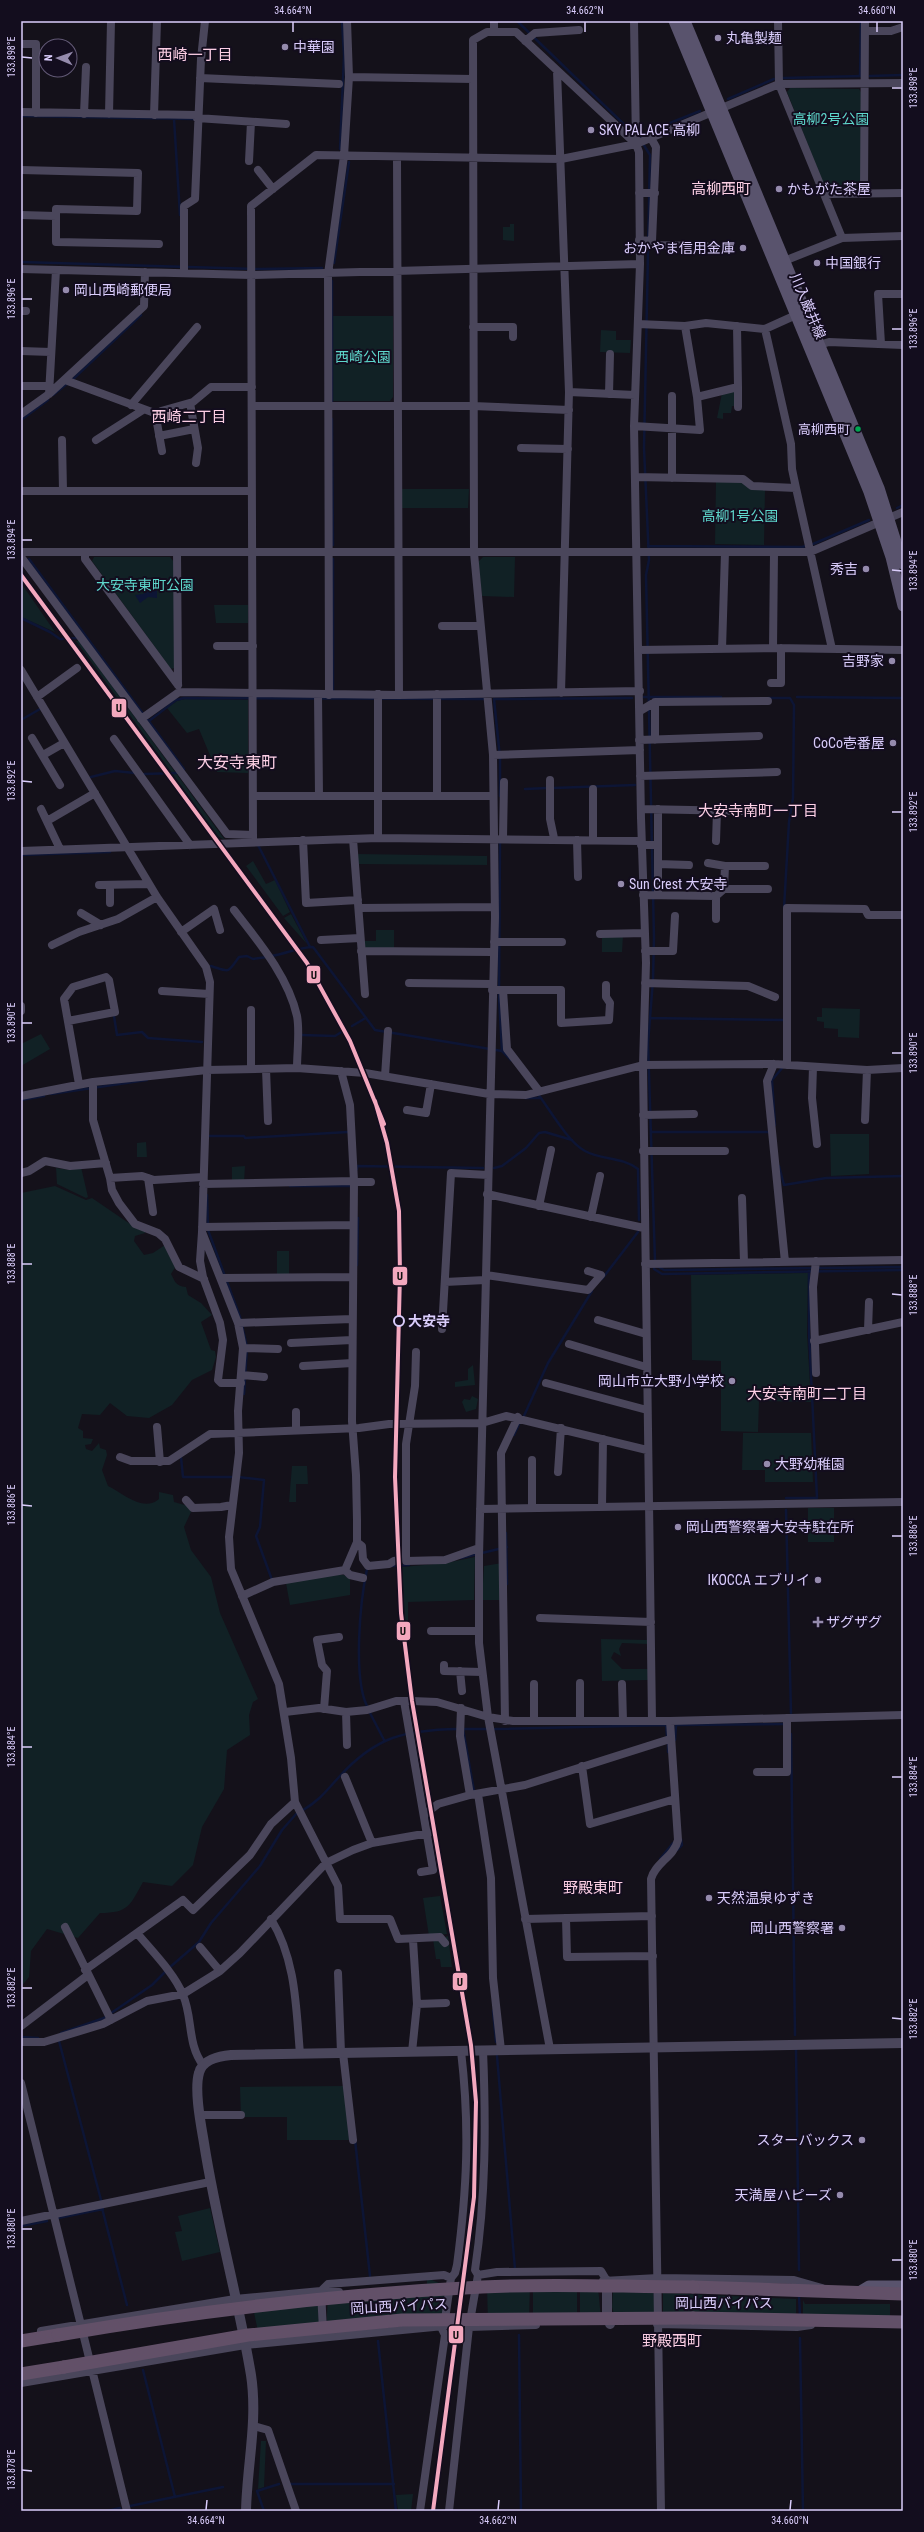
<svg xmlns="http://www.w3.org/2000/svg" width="924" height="2532" viewBox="0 0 924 2532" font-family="'Roboto Condensed','Noto Sans JP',sans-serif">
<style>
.green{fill:#112125;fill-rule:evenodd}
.water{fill:#0d1535}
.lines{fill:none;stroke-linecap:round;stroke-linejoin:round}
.stream{stroke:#0d1535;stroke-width:2.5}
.minor{stroke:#4a465b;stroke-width:8}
.tertiary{stroke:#4a465b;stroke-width:10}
.secondary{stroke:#59536d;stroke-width:11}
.trunk{stroke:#625068;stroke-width:13}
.trunk-bridge{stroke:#625068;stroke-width:13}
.rail-1-casing{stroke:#130d1e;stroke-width:7}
.rail-1{stroke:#f3a8be;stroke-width:4}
.ticks{fill:none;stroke:#dacdfc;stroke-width:1.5}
.poi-dot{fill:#958bad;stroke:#130d1e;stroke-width:1.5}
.bus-dot{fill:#00a651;stroke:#130d1e;stroke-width:1.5}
.stop-dot{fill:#130d1e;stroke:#dacdfc;stroke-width:2}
.labels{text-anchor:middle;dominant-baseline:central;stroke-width:4;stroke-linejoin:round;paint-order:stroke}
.bus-label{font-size:13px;fill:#dacdfc;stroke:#130d1e;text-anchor:end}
.poi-label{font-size:14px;fill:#dacdfc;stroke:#130d1e;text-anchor:start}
.park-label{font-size:14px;fill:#5ed7cc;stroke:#130d1e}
.street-label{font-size:14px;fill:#dacdfc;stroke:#130d1e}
.stop-label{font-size:14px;font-weight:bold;fill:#dacdfc;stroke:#130d1e;text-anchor:start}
.neighbourhood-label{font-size:15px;fill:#fccfe4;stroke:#130d1e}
.quarter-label{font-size:16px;fill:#fccfe4;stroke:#130d1e}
.line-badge{stroke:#130d1e;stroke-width:1.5}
.pale-badge-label{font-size:11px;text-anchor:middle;font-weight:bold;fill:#111}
.neatline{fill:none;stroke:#dacdfc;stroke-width:1.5}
.ticks-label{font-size:10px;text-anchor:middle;fill:#dacdfc}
</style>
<rect width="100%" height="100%" fill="#14111a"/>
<path class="green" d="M790 88 859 89 861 92V183L856 190H830L824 185 787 92Z
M510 224H514V241L503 240V227H510Z
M333 316H393V397L390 401H333Z
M601 330 616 331V340H631L630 353 600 352Z
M733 391 736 394V406H732L731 413H723V419L717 418 722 393Z
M716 482H743L765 489 764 545 715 544Z
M402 489H469L468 508H402Z
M94 557H170L174 562V668L171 669 92 561Z
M483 557H515L514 597 482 596 478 562Z
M21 583 55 632 21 617Z
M214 605H248V623H216Z
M76 641H79L225 840 219 837 209 824Z
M185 699 248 700V773L217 772 199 729 187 733 167 708 177 701Z
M357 854 487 856V865L357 864Z
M253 861 266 884 275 880 290 912 283 916 246 866Z
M291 914 307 944 284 918Z
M376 930H394V949H367L363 945V941H376Z
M602 936H623L622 952H602Z
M822 1008 860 1009 859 1038 838 1037V1029L824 1028V1022L817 1021V1017H822Z
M41 1034 50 1049 21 1066V1044Z
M830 1134H869V1174L831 1176Z
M146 1142 147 1157H137V1143Z
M245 1166 244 1182H232V1167Z
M81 1167 88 1197 86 1198 57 1184 56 1168 70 1170Z
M55 1186 86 1200 92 1198 133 1226 145 1230V1233L135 1236 134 1241 144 1255 153 1253 165 1245 176 1266 171 1274C175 1281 175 1286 186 1287L188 1295 201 1303 212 1315 201 1322 211 1350 215 1351 216 1357 212 1370 192 1380 172 1405 149 1418 127 1416 110 1403 100 1415 82 1414 78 1428 83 1431V1438L93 1439 91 1444 85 1445 86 1449 92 1451 99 1443 100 1448 106 1450 107 1455 102 1470 108 1486C123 1493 143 1513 159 1499V1492L173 1495 174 1502 188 1506 191 1512 184 1527 191 1550 211 1577 220 1613 258 1699 253 1702 249 1715 250 1735 227 1750 224 1789 202 1827 193 1865 172 1886 143 1882C130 1905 129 1913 100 1913L78 1938 47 1929 31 1951 29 1977 21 1987V1193Z
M277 1251H289V1274H277Z
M808 1273 807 1333 811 1402 759 1401 758 1432 721 1431V1361L692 1360 691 1275Z
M473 1365 475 1385 455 1387V1382L468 1380V1369Z
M472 1396 478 1399 476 1409 466 1412 462 1402 464 1399 470 1400Z
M743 1433H811L813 1482H765V1470H742Z
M292 1466H307L308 1484H296V1502H289Z
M808 1508H834V1542H808Z
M475 1557 474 1600 408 1602V1624H405L402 1567 446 1563Z
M502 1563 501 1600H482L484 1566Z
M331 1575H344L350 1579V1595L290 1605 286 1583Z
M601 1639 647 1640 648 1644 622 1643 619 1649 621 1656 614 1652 611 1658 622 1669H649L648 1680 602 1681Z
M440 1896 447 1934 429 1936 423 1898Z
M448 1936 452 1967H441L440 1959H436L433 1939 447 1944 445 1937Z
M345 2086 351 2140H287V2117H241L240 2087Z
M210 2208 220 2252 182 2261 175 2232 182 2231 178 2216Z
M427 2278 446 2286 441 2321 326 2334 328 2295 427 2287Z
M653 2282 655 2320 616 2322 612 2307 613 2291Z
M596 2284C601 2296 598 2309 603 2322L488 2323 487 2285ZM530 2284H533V2323L529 2322ZM577 2284H580V2322H577Z
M663 2293 796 2299V2314L663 2313Z
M318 2294 320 2329 260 2341 252 2303Z
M803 2300 805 2304H890V2317L803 2314Z
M261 2441H266L264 2487 258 2489Z
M413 2494 411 2511H398L396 2495Z"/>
<path class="water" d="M157 586V598L148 597 140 603 135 595 143 594Z"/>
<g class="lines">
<path class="stream" d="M517 21 633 133
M860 76 861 21
M870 76 903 75
M783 78 862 76
M728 99 774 79
M21 116 194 119
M174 119 180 215
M639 139 645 133 700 111
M642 142 650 155 644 448 649 560 646 575 654 938 653 980 648 1043 655 1261
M340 149 344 56 342 21
M21 262 258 269 322 268
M334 263 349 162
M332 281V404
M72 380 141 315
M53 395 68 383
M332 419 333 545
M21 420 48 400
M897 508 903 505
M648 546 802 547 813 544 869 520
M29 559 144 715
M333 559V693
M21 618 50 632 60 639 77 638
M644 697H721
M797 697 903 698
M768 698H790L794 705 793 798 789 822 784 908
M494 699 500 758V796
M494 699 632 698
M21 720 40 709
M148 720 184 769
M149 721 176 700 184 698 485 699
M144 774 177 773
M91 777 115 771 135 773
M553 788 635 785
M525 789 547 788
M500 841 499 997 502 1051 511 1060
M258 845 310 947
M21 855 110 852
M271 956C286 954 299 947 313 947L375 1030 502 1051
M211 966C230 972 227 974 239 957L247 956 253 959 267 957
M114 1016 117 1035 142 1032 148 1038 202 1042
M650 1018 784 1020
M352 1026 364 1019
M301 1035 335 1036 343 1031
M51 1094 147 1080
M538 1094C550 1110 568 1142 585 1151 601 1160 623 1157 638 1169L639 1220
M525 1098H541
M21 1100 44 1096
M775 1125 772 1080 783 1067
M651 1132H770
M208 1136H244L245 1138 348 1132
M779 1166 784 1185 826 1178 903 1176
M494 1168 502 1166 526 1148 539 1133 545 1132 572 1140
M357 1169V1166L483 1168
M290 1186H353
M207 1195 208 1230 240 1317 247 1347 244 1394
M357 1265 358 1218
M654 1265V1269L662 1274 903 1270
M657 1266 664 1270 903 1267
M602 1279 638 1232
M523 1418 548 1363 592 1291
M514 1435 520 1422
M181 1457 183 1477H232
M238 1477 264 1480 260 1527 256 1536 272 1580
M786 1498H817L809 1333V1271
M786 1510 791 1713
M506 1533 507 1584
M461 1558 507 1547
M392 1566 409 1565
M367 1706C353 1677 360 1602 367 1569L369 1568
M370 1713 384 1740
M495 1729 666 1725 667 1736
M791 1734 795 2035
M675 1740 676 1725 786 1724
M668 1745V1752
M474 1791 463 1729H486
M303 1810C319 1801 327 1790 339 1777 376 1736 405 1730 458 1729
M677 1850 682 1845 681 1839
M660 1859 673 1843
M169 1968 199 1942 211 1923 260 1866 282 1830 297 1813
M493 2011 496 2042
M61 2033 104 2018 152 1985 165 1972
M21 2037 38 2038
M59 2041 101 2200
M796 2049 799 2270
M497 2056 515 2269
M355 2140 370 2276
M102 2208 127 2305
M58 2218 103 2209
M21 2226 47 2221
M799 2296 800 2316
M519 2335 521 2511
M800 2338 803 2511
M378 2341 396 2511
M143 2370 175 2497
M289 2484H394
M130 2506 223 2487
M107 2511 120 2508
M264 2511 257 2491 279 2484"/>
<path class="minor" d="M494 21V32
M634 21 636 144 639 152 640 264 634 426 641 818 646 963 643 1065 652 1721
M778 21 779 84 842 238
M865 31H891L903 27
M525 41 535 33 579 30
M21 44H36V113
M557 71 569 392 561 693
M349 77 473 79
M200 78 339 84
M21 112 197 115
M84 114 86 67
M109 114 111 21
M154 115 157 21
M197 118 286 124
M651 138 656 147 652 241
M397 157 399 695
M249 161 251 122
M21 170 138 173 137 211 56 209V216L21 215
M258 170 273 189
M639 193H655
M864 193 865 21
M825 196 831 194 903 193
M56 216V242L159 244
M639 240 652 241V245L706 246
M784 261 842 238 903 236
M21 269 251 275 640 264
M184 273V206L195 199 201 59 205 21
M21 311H26
M638 324 685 326 706 323 765 329 796 315
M685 326 697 397
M473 327H513V337
M765 329 791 444 792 469 796 488 832 649
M881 344 878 294H903
M819 345 829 342 903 345
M21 351 51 352
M65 380 160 415
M21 386H49
M738 387V407
M569 392 635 395
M49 394 56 270
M609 394 610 354
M190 403 198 448 196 463
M131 405 197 327
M252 406H473L569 410
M21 414 49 394 144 306 145 272
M634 426 700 430 697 397 738 387 737 326
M159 436 194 429
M62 440 63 491
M96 440 143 410
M521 448 568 449
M162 451 157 423 161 411 193 402 211 387H252
M635 477 743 479 752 486 796 488
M672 478V396
M21 491H252
M21 552H810L903 512
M85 552V559L178 685
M177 552 178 685
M21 557 227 834 253 835
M442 626H480
M217 646H253
M773 648 774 553
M722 649 725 552
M638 650 773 648 903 650
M21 670 157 897 206 967 210 982 202 1232 238 1323 243 1348 238 1411 239 1453 229 1537 231 1569 279 1684 291 1758 295 1802 338 1886 340 1919H390L398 1939 440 1937 445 1943
M771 683H781V648
M318 694 319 796
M437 694V796
M329 695 328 274 344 156 349 77 347 21
M37 697 77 668
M655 702V740
M640 711 655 702 768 701
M141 719 179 692 399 695 640 691
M32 738 60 785
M114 739 190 845
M639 740 759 736
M43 755 64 743
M493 755 640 750
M640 776 777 772
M550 780V819L554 838
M253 796H493
M41 809 60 849
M641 809 741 811
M658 809V845
M47 821 95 793
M378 838V694
M503 838 504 782
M353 839 365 994
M303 840 306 903 358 900
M577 840 578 877
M593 840V789
M716 841 717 811
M253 842 251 206 316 155 561 159 636 144 779 84 903 83
M641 845H658V895
M21 851 378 838 641 841
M708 863 725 866H765
M658 864 689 865
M99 885 149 884
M724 889 725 866
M643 895 716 896 724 889H768
M110 903V885
M359 908 494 907
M234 910C258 941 288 976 297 1016 300 1031 297 1052 297 1068
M81 913 101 925
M716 919V896
M181 932 214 909 220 930
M600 934 645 933
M321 940 360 938
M494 942H562
M52 945 79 932 118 919 157 897
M361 951 493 952
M645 951H673L675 916
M409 983 492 984
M645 983 748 986 775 997
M492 990H561V1023L609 1020 610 1003 606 997V985
M503 990 507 1049 539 1091
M162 991 209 994
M21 1006V1011
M251 1010V1069
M68 1021 115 1012 109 980 106 977 73 987 64 999 79 1084
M774 1064 767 1081 785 1262
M787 1065V908L865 909 868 915H903
M813 1067 812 1098 817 1144
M266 1069 268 1121
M385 1076 388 1031
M93 1082V1120L110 1178 142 1176 154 1180 203 1177
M21 1096 93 1082 207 1070 297 1068 365 1073 489 1094 526 1095 643 1065 774 1064 867 1070 903 1068
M407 1110 426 1113 431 1084
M643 1115 694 1114
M865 1120 867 1070
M643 1151H725
M21 1173 29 1171 45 1161 70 1166 106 1163
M110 1178 112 1190 119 1203 135 1224 158 1233 165 1239 179 1267 204 1279
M148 1178 153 1212
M354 1182H371
M203 1184 354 1181
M487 1194 644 1228
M742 1198 744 1262
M539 1206 551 1150
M591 1217 600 1176
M202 1227 353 1225
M202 1232 200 1261 203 1277 220 1323 223 1340 218 1380 221 1383H241
M645 1264 903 1260
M486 1275 588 1290 601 1275 588 1271
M221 1278 353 1277
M445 1282 485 1280
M598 1320 646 1334
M238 1323 352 1319
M442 1329 451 1173 488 1175
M868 1330 869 1302
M814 1341 903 1322
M291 1343 352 1340
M569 1344 646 1367
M243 1348 278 1349
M416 1352 415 1386 406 1444V1561L445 1560 479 1548
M303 1366 352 1363
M816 1373 813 1287 816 1261
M242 1375 264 1377
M546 1383 647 1410
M296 1412V1430
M157 1427 160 1462
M120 1457 131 1461H169L210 1434 359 1428 389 1424 482 1423 506 1416 647 1450
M558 1472 561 1428
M186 1500 193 1508 221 1507 232 1505
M602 1507 603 1439
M532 1508V1460
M480 1509 903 1502
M357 1542 362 1546 363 1559 368 1566 389 1564 394 1561
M345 1570 350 1575 363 1578
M242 1596 273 1582 345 1570 357 1542V1520L356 1475 352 1421 354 1181 350 1105 341 1071
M540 1618 651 1622
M431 1631H479
M444 1665V1671L482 1672
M460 1671 462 1691
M622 1684 623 1721
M404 1701 433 1870 421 1872
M461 1708 460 1736 470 1795 525 1785 670 1739
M324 1709 327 1671 322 1665 317 1640 339 1637
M285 1712 319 1708 346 1712 367 1710 396 1701H412L437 1702 488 1717 513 1721H670L903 1715
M346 1712 347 1745
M505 1721 501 1453 518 1417
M534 1721V1684
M580 1721V1683
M582 1766 590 1824 675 1799
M757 1772H787V1718
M345 1777 372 1843
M478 1794 491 1878 493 1978 501 2050
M425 1814 438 1804 470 1795
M566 1918 567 1957 653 1956
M271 1919C296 1960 296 2007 300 2054
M525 1919 652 1916
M65 1927 111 2020
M137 1933C151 1950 175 1974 183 1995 193 2018 187 2044 203 2065
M200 1947 220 1971
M85 1970 183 1900 193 1910 250 1855 271 1824 295 1802
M338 1973 341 2053
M417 2004 446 2003
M21 2026 88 1975
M21 2042H44L103 2024 147 2001 183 1994 220 1971 240 1953 326 1863 353 1850 372 1843 429 1833
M550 2049 488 1717 479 1643V1556L495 917 493 755 474 553 473 40 487 32H516L636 144
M412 2052 417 2004 413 1940
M343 2053 353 2140
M21 2083 127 2511
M201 2115H241
M21 2221 210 2182
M478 2275 475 2270C486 2196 486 2124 483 2050
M603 2281 658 2278 794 2280 822 2288
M657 2324 797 2327 811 2325
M536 2325 469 2327 478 2275 497 2272 601 2271 607 2281
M323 2330 321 2291 328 2284 444 2275 451 2278
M41 2331 235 2299 321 2291 339 2292
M21 2383 245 2345 444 2326 451 2278 455 2273 457 2265C467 2189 470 2127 461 2051
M254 2426 268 2430 296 2511
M420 2511 445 2335 441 2327
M449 2511 469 2327
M661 2511 651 1879C655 1863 674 1857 678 1840L670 1721"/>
<path class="tertiary" d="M607 2281V2313L610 2324
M246 2511C247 2465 258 2421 251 2375 238 2297 216 2221 204 2143 201 2125 194 2090 199 2073 202 2060 219 2056 231 2055L903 2043"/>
<path class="secondary" d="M674 21 869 492 891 557 903 606
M685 21 879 488 903 564
M859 2292 869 2286H903"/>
<path class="trunk" d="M693 2287 903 2294
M693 2318 903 2322
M21 2341 58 2335
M21 2374 64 2367"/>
<path class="trunk-bridge" d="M58 2335C198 2311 340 2294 482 2287 552 2283 623 2287 693 2287
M64 2367 248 2335 402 2320 693 2318"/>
<defs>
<path id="rail-1" d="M21 575 307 963 350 1041 384 1124
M375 1101 387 1143 399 1211 400 1274 395 1477 401 1613 412 1701 471 2045 476 2102 474 2197 433 2511"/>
</defs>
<use href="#rail-1" class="rail-1-casing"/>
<use href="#rail-1" class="rail-1"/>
</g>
<path class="ticks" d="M293 32V22M585 32V22M877 32V22M22 57 32 58M892 88H902M22 299H32M892 329H902M22 540H32M892 570 902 571M22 781 32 782M892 812H902M22 1023H32M892 1053H902M22 1264H32M892 1294 902 1295M22 1505 32 1506M892 1536H902M22 1747H32M892 1777H902M22 1988H32M892 2018 902 2019M22 2229H32M892 2260H902M22 2470 32 2471M206 2510 207 2500M498 2510 499 2500M790 2510 791 2500"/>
<g class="poi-dot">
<circle cx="718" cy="38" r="4"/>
<circle cx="285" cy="47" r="4"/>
<circle cx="591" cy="130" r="4"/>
<circle cx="779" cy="189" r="4"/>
<circle cx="743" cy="248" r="4"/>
<circle cx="817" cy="263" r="4"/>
<circle cx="66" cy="290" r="4"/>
<circle cx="866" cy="569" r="4"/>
<circle cx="892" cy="661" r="4"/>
<circle cx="893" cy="743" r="4"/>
<circle cx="621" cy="884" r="4"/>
<circle cx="732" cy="1381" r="4"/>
<circle cx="767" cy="1464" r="4"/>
<circle cx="678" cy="1527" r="4"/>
<circle cx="818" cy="1580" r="4"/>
<path d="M816 1616h4v4h4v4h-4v4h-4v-4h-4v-4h4z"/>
<circle cx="709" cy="1898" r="4"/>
<circle cx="842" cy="1928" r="4"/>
<circle cx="862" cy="2140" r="4"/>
<circle cx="840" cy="2195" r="4"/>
</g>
<circle class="bus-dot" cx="858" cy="429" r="3.5"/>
<circle class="stop-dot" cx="399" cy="1321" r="5"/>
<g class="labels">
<g class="bus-label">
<text x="850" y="429">高柳西町</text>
</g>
<g class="poi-label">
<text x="726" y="38">丸亀製麺</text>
<text x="293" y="47">中華園</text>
<text x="599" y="130">SKY PALACE 高柳</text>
<text x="787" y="189">かもがた茶屋</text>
<text x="735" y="248" text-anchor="end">おかやま信用金庫</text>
<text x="825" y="263">中国銀行</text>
<text x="74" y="290">岡山西崎郵便局</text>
<text x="858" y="569" text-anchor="end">秀吉</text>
<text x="884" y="661" text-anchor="end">吉野家</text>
<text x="885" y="743" text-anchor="end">CoCo壱番屋</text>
<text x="629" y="884">Sun Crest 大安寺</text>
<text x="724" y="1381" text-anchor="end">岡山市立大野小学校</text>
<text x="775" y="1464">大野幼稚園</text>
<text x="686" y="1527">岡山西警察署大安寺駐在所</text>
<text x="810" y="1580" text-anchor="end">IKOCCA エブリイ</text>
<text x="826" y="1622">ザグザグ</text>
<text x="717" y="1898">天然温泉ゆずき</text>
<text x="834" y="1928" text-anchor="end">岡山西警察署</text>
<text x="854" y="2140" text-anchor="end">スターバックス</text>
<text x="832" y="2195" text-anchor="end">天満屋ハピーズ</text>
</g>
<g class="park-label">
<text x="831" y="119">高柳2号公園</text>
<text x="363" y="357">西崎公園</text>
<text x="740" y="516">高柳1号公園</text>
<text x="145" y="585">大安寺東町公園</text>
</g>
<g class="street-label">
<text transform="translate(808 306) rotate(67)">川入巌井線</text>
<text x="724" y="2303">岡山西バイパス</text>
<text transform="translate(399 2306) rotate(-3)">岡山西バイパス</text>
</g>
<g class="stop-label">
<text x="408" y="1321">大安寺</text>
</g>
<g class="neighbourhood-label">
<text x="195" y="55">西崎一丁目</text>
<text x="721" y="189">高柳西町</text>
<text x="189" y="417">西崎二丁目</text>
<text x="758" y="811">大安寺南町一丁目</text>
<text x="807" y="1394">大安寺南町二丁目</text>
<text x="593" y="1888">野殿東町</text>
<text x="672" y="2341">野殿西町</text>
</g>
<g class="quarter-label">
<text x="237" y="762">大安寺東町</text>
</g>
</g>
<g class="line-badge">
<rect x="111" y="698" width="16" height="20" rx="4" fill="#f3a8be"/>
<rect x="306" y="965" width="15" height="19" rx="4" fill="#f3a8be"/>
<rect x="392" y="1266" width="16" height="20" rx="4" fill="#f3a8be"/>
<rect x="396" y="1621" width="15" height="20" rx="4" fill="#f3a8be"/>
<rect x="452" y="1972" width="16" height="19" rx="4" fill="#f3a8be"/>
<rect x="448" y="2325" width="16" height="19" rx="4" fill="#f3a8be"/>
</g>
<g class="pale-badge-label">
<text x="119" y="712">U</text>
<text x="314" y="979">U</text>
<text x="400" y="1280">U</text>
<text x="403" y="1635">U</text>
<text x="460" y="1986">U</text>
<text x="456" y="2339">U</text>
</g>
<rect width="924" height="2532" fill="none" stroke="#130d1e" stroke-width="44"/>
<g transform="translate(58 58) rotate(272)"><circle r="19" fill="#130d1e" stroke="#635a77"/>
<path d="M0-3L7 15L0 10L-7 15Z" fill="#958bad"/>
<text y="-6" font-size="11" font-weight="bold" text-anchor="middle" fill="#dacdfc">N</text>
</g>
<rect x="22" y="22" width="880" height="2488" class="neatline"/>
<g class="ticks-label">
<text x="293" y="14">34.664°N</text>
<text x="585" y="14">34.662°N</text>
<text x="877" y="14">34.660°N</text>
<text transform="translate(11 57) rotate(-90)" y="4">133.898°E</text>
<text transform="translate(913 88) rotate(-90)" y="4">133.898°E</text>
<text transform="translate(11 299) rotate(-90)" y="4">133.896°E</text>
<text transform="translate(913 329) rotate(-90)" y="4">133.896°E</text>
<text transform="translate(11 540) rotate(-90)" y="4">133.894°E</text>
<text transform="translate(913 571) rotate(-90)" y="4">133.894°E</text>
<text transform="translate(11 781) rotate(-90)" y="4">133.892°E</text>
<text transform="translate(913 812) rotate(-90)" y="4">133.892°E</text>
<text transform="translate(11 1023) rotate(-90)" y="4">133.890°E</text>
<text transform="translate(913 1053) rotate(-90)" y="4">133.890°E</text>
<text transform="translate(11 1264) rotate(-90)" y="4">133.888°E</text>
<text transform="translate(913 1295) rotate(-90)" y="4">133.888°E</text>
<text transform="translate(11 1505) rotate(-90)" y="4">133.886°E</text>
<text transform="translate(913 1536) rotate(-90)" y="4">133.886°E</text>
<text transform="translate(11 1747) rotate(-90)" y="4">133.884°E</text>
<text transform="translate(913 1777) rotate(-90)" y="4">133.884°E</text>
<text transform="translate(11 1988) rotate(-90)" y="4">133.882°E</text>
<text transform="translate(913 2019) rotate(-90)" y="4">133.882°E</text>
<text transform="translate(11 2229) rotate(-90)" y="4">133.880°E</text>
<text transform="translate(913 2260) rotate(-90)" y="4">133.880°E</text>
<text transform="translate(11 2470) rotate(-90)" y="4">133.878°E</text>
<text x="206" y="2524">34.664°N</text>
<text x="498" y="2524">34.662°N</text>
<text x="790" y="2524">34.660°N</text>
</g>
</svg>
